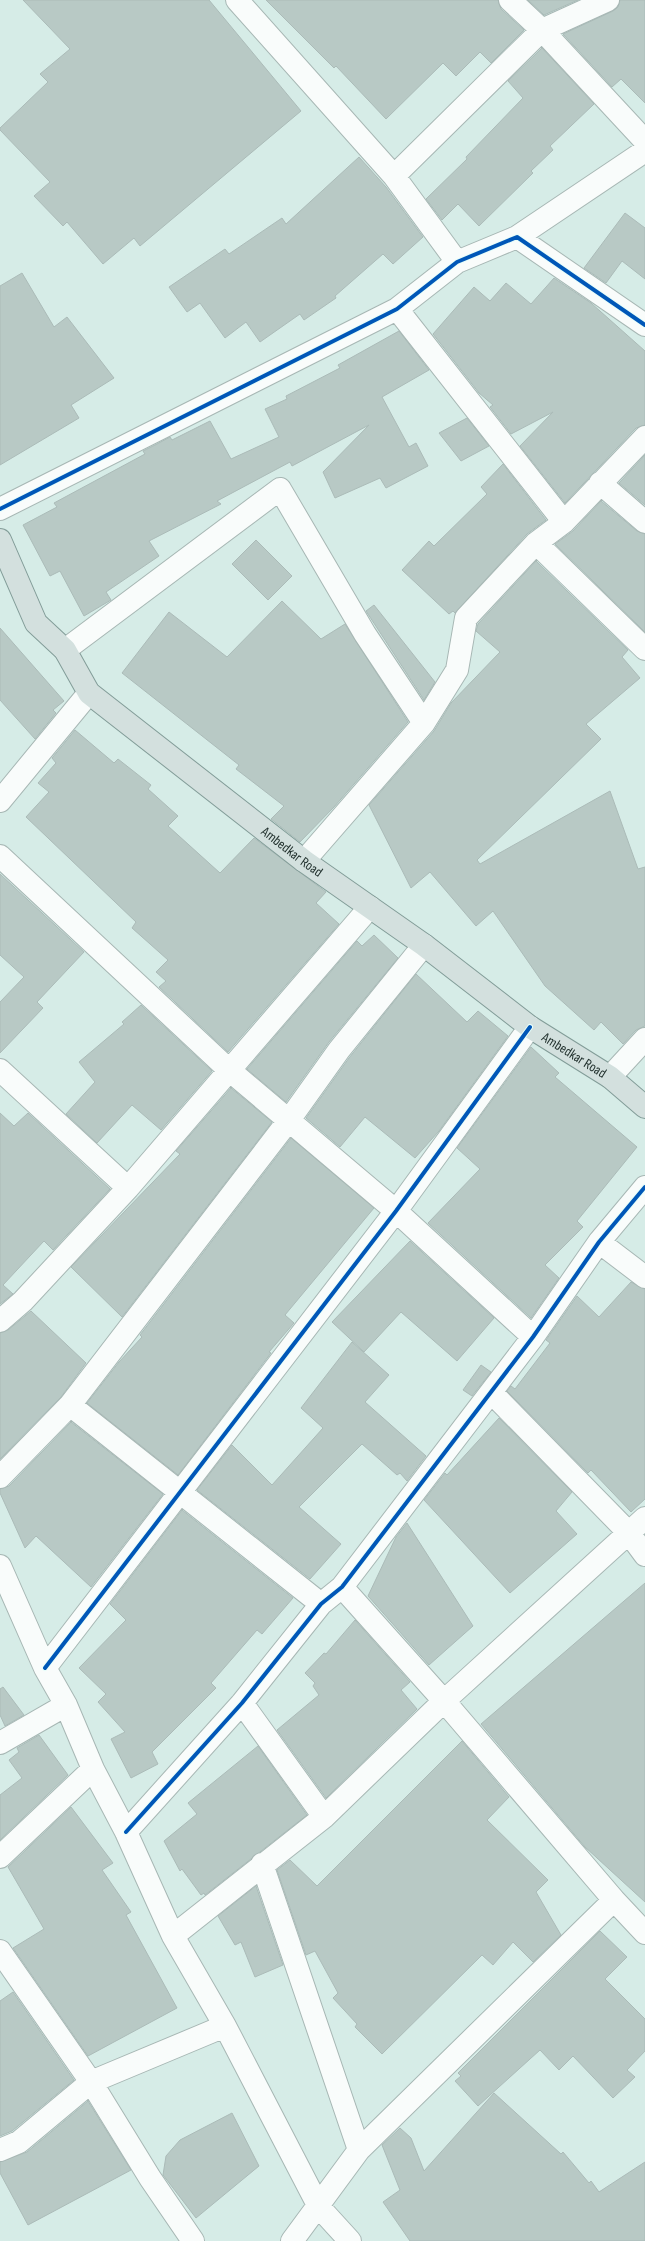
<svg xmlns="http://www.w3.org/2000/svg" width="645" height="2241" viewBox="0 0 645 2241" font-family="'Sofia Sans Condensed',sans-serif">
<style>
.building{fill:#b8c9c5;stroke:#abbbb8}
.lines{fill:none;stroke-linecap:round;stroke-linejoin:round}
.minor-casing{stroke:#a7b7b4;stroke-width:24}
.primary-casing{stroke:#829c98;stroke-width:24}
.minor{stroke:#f9fcfb;stroke-width:22}
.primary{stroke:#d3e0de;stroke-width:22}
.cycleway-casing{stroke:#e7fef9;stroke-width:6}
.cycleway{stroke:#0057b8;stroke-width:4}
.labels{text-anchor:middle;dominant-baseline:central;stroke-width:4;stroke-linejoin:round;paint-order:stroke}
.street-label{font-size:14px;fill:#1f2e2b;stroke:#e7fef9}
</style>
<rect width="100%" height="100%" fill="#d6ece7"/>
<path class="building" d="M23 0H209L301 111 140 246 134 238 103 264 67 222 63 226 34 196 50 182 0 130V128L48 82 40 74 70 49Z
M266 0H498L501 9 524 30 491 63 480 52 456 76 443 63 386 119 336 66 334 68Z
M528 0H578L544 15Z
M620 0H645V103L621 79 612 87 563 34 613 11 618 7Z
M542 48 594 104 550 146 553 150 531 171 533 173 479 226 458 204 442 220 426 199 467 159 466 157 523 98 508 81Z
M359 157 386 187 423 237 393 264 383 254 335 296 336 298 304 320 300 314 260 342 246 322 225 338 200 303 187 312 169 287 225 249 229 254 282 218 286 224Z
M625 213 645 228V279L622 261 606 283 584 268Z
M22 273 54 327 67 317 114 378 71 405 79 418 0 465V286Z
M554 278 591 303 645 351V425L636 428 565 503 520 446 553 412 511 434 490 407 493 405 479 393 433 334 474 287 490 301 506 283 531 304Z
M399 331 429 370 382 397 409 447 416 443 428 466 386 488 380 478 335 498 323 472 369 425 292 466 290 462 217 501 221 504 149 541 159 556 106 592 111 600 84 616 60 571 50 576 23 525 57 507 54 503 145 454 143 451 157 444 170 437 172 440 210 421 231 459 279 437 265 409 287 399 286 396 340 368 338 365Z
M467 418 489 446 461 461 439 433Z
M645 455V505L619 483Z
M503 464 546 520 527 534 455 613 453 611 449 614 402 570 429 541 434 546 487 494 481 487Z
M601 501 637 531 645 534V632L555 544 573 531Z
M256 540 292 576 268 600 232 564Z
M536 561 628 650 622 657 640 678 586 724 601 739 477 860 480 864 610 791 638 869 645 867V1026L636 1030 623 1044 601 1022 594 1030 545 986 493 911 476 926 430 872 411 888 369 805 434 731 451 703 500 652 476 631 478 624Z
M282 601 321 639 345 624 408 722 334 807 300 842 271 819 284 806 236 769 239 765 122 673 169 612 227 657Z
M374 605 435 682 424 700 366 611Z
M0 628 64 701 53 710 56 713 35 739 0 700Z
M75 730 114 763 118 759 151 785 148 789 178 816 168 826 220 873 254 838 326 892 316 903 339 924 228 1052 159 987 166 981 156 972 168 960 132 928 136 922 26 817 49 792 38 783 56 763 52 758Z
M0 874 84 952 37 1002 43 1008 0 1053V1002L24 977 0 955Z
M374 935 398 958 329 1042 286 1102 247 1069 357 941 362 946Z
M416 974 467 1022 478 1011 508 1036 439 1131 415 1158 365 1117 340 1147 306 1118 349 1058Z
M141 1005 212 1071 161 1130 132 1105 97 1143 66 1114 95 1082 79 1062 124 1024 122 1022Z
M531 1047 559 1073 555 1077 637 1147 577 1221 583 1227 545 1265 559 1278 531 1318 428 1223 480 1169 457 1148Z
M231 1088 272 1122 122 1317 71 1267 180 1154 176 1151Z
M0 1113 14 1126 28 1113 110 1189 53 1250 44 1241 3 1285 13 1294 0 1304Z
M291 1138 374 1208 285 1315 294 1323 269 1352 271 1353 178 1475 87 1403 119 1362 142 1337 140 1335Z
M410 1241 494 1318 457 1361 401 1312 364 1352 332 1322Z
M631 1282 645 1289V1499L631 1512 591 1470 588 1473 507 1391 511 1386 515 1389 550 1343 546 1340 577 1296 599 1317Z
M31 1311 86 1363 61 1397 0 1459V1333L8 1330Z
M352 1342 389 1375 365 1402 426 1456 407 1481 400 1473 397 1475 362 1444 299 1507 341 1544 310 1579 197 1490 232 1445 272 1485 323 1428 301 1408Z
M481 1365 491 1372 472 1396 463 1390Z
M499 1418 572 1492 556 1511 577 1534 510 1593 424 1500 445 1473 447 1475Z
M71 1422 163 1494 91 1587 36 1536 25 1548 0 1493V1489L9 1486Z
M182 1510 293 1598 262 1634 257 1630 211 1683 216 1688 152 1752 158 1764 131 1778 111 1739 125 1732 98 1702 106 1694 79 1668 126 1620 110 1604Z
M407 1523 473 1626 429 1665 368 1596 396 1537Z
M645 1583V1902L585 1847 481 1724Z
M355 1620 410 1682 401 1690 417 1709 326 1798 277 1730 319 1695 313 1686 315 1683 305 1673 324 1653 326 1654Z
M3 1687 24 1715 5 1726 0 1715V1689Z
M39 1735 68 1775 0 1840V1795L22 1778 9 1760 19 1752 17 1748Z
M462 1741 509 1797 487 1820 548 1880 536 1892 561 1935 533 1962 513 1942 493 1965 482 1955 382 2054 355 2027 357 2024 333 1998 338 1993 315 1951 306 1955 277 1870 290 1860 317 1886Z
M258 1746 307 1815 205 1895 204 1893 201 1895 182 1869 180 1871 164 1841 197 1814 188 1803Z
M71 1807 113 1863 102 1870 131 1912 126 1915 177 2008 88 2056 13 1948 44 1929 8 1867Z
M256 1886 283 1965 255 1977 241 1942 235 1945 218 1916Z
M600 1931 627 1957 605 1979 645 2019V2051L627 2070 635 2077 613 2098 573 2056 559 2070 540 2050 478 2106 455 2081 461 2076 458 2073Z
M13 1992 74 2080 12 2131 0 2136V2001Z
M494 2093 561 2154 563 2152 589 2183 591 2181 599 2192 645 2162V2241H410L383 2202 400 2190 382 2145 400 2128 411 2138 424 2171Z
M88 2101 131 2170 28 2225 0 2173V2162L27 2152Z
M232 2113 259 2166 196 2218 163 2175 166 2156 180 2140Z"/>
<g class="lines">
<defs>
<path id="minor" d="M237 0 394 176 457 262
M510 0 542 30 645 141
M394 176 542 30 608 0
M517 237 645 151
M397 309 564 522
M600 483 645 522
M0 509 397 309 457 262 517 237 645 325
M536 543 645 649
M65 650 280 489 365 634 424 723
M0 801 89 693
M0 856 228 1069 396 1211 533 1337
M304 861 424 723 457 670 466 618 536 543 564 522 645 437
M0 1070 128 1188
M610 1077 645 1039
M599 1242 645 1277
M0 1321 23 1301 128 1188 370 907
M491 1392 628 1532 645 1555
M70 1405 321 1604
M0 1477 70 1405 289 1120 339 1050 424 945
M0 1566 45 1668 66 1705 93 1769 126 1832 173 1936 225 2026 319 2207 350 2241
M342 1587 444 1701 614 1900 645 1933
M45 1668 396 1211 530 1027
M242 1703 324 1817
M0 1743 66 1705
M126 1832 242 1703 321 1604 342 1587 533 1337 599 1242 645 1187
M0 1857 93 1769
M262 1864 359 2150
M173 1936 324 1817 444 1701 645 1518
M0 1951 91 2082 150 2178 193 2241
M0 2150 19 2142 91 2082 225 2026
M292 2241 359 2150 614 1900"/>
<g id="primary">
<path id="s1" d="M0 540 36 623 65 650 89 693 304 861 424 945 530 1027 610 1077 645 1107"/>
</g>
</defs>
<use href="#minor" class="minor-casing"/>
<use href="#primary" class="primary-casing"/>
<use href="#minor" class="minor"/>
<use href="#primary" class="primary"/>
<defs>
<path id="cycleway" d="M0 509 397 309 457 262 517 237 645 325
M45 1668 396 1211 530 1027
M126 1832 242 1703 321 1604 342 1587 533 1337 599 1242 645 1187"/>
</defs>
<use href="#cycleway" class="cycleway-casing"/>
<use href="#cycleway" class="cycleway"/>
</g>
<g class="labels">
<g class="street-label">
<text stroke="none"><textPath href="#s1" startOffset="437">Ambedkar Road</textPath></text>
<text stroke="none"><textPath href="#s1" startOffset="785">Ambedkar Road</textPath></text>
</g>
</g>
</svg>
